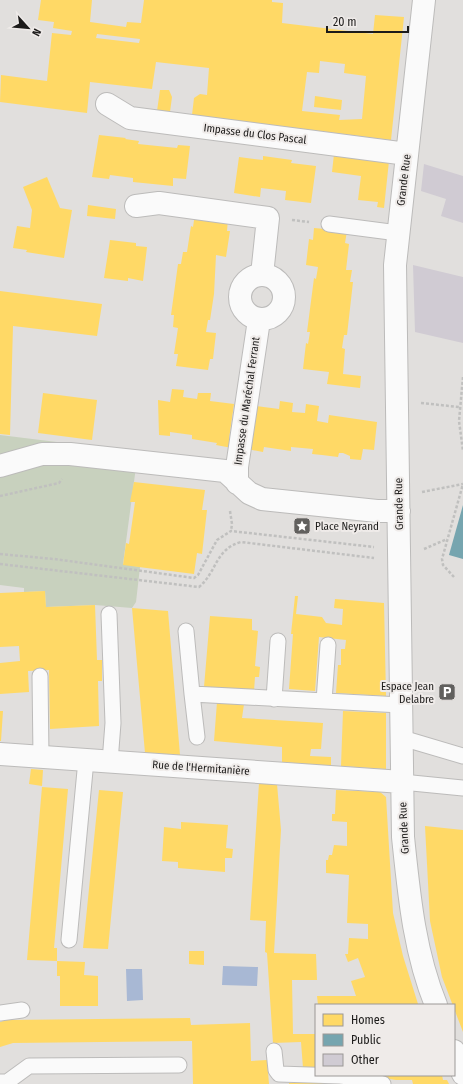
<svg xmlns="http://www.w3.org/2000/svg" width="463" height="1084" viewBox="0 0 463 1084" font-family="'Fira Sans Condensed',sans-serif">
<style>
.green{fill:#c8d1be}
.water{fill:#a8b8d4}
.homes{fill:#ffd966;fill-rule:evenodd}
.public{fill:#76a5af}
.building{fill:#d0cbd3}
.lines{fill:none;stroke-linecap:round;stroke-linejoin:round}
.lane-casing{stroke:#bcbbba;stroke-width:17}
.street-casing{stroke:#bcbbba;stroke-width:24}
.path{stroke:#c0c0bf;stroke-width:2.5;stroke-dasharray:3 2;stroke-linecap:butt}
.lane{stroke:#fafafa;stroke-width:15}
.street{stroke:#fafafa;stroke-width:22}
.labels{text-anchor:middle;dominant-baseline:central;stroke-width:4;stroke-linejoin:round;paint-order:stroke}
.street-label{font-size:11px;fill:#1c1b1a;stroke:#efebe9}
.poi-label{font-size:11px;fill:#1c1b1a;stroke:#efebe9;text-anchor:start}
</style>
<rect width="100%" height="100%" fill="#e1dfdd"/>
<path class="green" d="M0 435 138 452 123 564 140 567 136 602 132 608 95 605 46 607 45 591 24 592V588L0 585Z"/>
<path class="water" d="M223 966 258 967 257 986 222 985Z
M126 969H142L143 1000 127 1001Z"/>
<path class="homes" d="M41 0H92L90 22 126 27 127 22 141 23 144 0H272V2L283 3 282 23 373 34 375 15 404 17 391 140 192 115 194 98 200 94 207 95 209 68 156 62 152 89 90 82 87 113 0 102 1 75 47 81 52 33 71 35 72 31 53 28 54 22 38 20ZM97 34 140 39 139 43 96 38ZM320 61 345 64 344 73 366 76 362 119 339 120 340 115 302 111 307 72 319 73Z
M160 90H169L172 97 170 112 157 111Z
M315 96 342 100 341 110 314 107Z
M99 135 126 138 125 139 139 141 138 144 177 148 178 145 190 146 186 179 173 178V186L133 182V178L110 175 109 179 92 177Z
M334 154 389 161 384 208 377 207 378 202 358 200 361 176 332 172Z
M263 156 292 160 291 163 316 166 311 203 285 200 286 191 261 188 260 197 234 193 239 157 263 160Z
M47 177 60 208 72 210 64 258 26 252 27 250 13 248 17 226 30 228 32 210 23 187Z
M88 205 116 209 115 219 87 216Z
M195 214 228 219 227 231H230L226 257 216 255 214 294 210 320H208L206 332 216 333 213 359H210L208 370 176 366 178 354H174L178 328 173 327 174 315H171L178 264H181L183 252H187L191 226 193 227Z
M314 228 347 231 345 243 349 244 346 270H352L350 282H353L347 335H344L342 348 345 349 343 374 361 376 360 388 327 384 329 372 303 369 306 343 308 344 310 332H307L314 278 316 279 318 267 306 265 309 239 313 240Z
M110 240 136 243V246L147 247 143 281 128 278V281L104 278Z
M0 291 102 304 97 336 13 326 10 435 0 434Z
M172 389 184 390 183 397 197 399 198 393H211L210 401 234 404 229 439H233L232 448 216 445 217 443 192 439V435L170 432V436L159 435 158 400 170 402Z
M43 393 97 400 92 440 38 433Z
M280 401 293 403 292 412 305 413 306 404 319 406 317 421 328 423 329 415 377 422 374 450 363 449 361 460 350 459V456L343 453H339L338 457 322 455 312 454 313 449 291 447V451L264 447 263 452 247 449 256 406 279 409Z
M134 482 205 490 202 510H207L202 554 197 553 194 574 123 565 126 543 129 544 135 502H130Z
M45 591 46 607 95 605 97 660H102V681H98L99 726 50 729 49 670 28 671 29 692 0 694V663L20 661 19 646 0 647V593Z
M295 596H298L296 614 322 617 326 623 342 625 343 609 334 608 335 599 384 603 386 696 336 693 338 665H341V649H345L346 640 319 637 315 691 289 689 293 634H291Z
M132 608 168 611 180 755 145 753Z
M210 616 252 619V630L258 631 255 666 260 667 259 677H255L254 691 204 687Z
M217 702 244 704 242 718 323 723 321 749H311L310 756 331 757V766L282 762V747L214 741Z
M0 711H3L1 741H0Z
M343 711 386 713V769L341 766Z
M31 769 43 770 42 786 29 784Z
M259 783 277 784 281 830 274 953 316 954 317 980H292L293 1034H316V1069L303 1068 301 1042 273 1043 267 953 265 952 266 921 250 920Z
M42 787 68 789 54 948H57V961L27 960Z
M99 790 123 792 108 949 83 948Z
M336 790 380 792 386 797 393 913 403 956 418 1004 318 1005 317 996H356L351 981 365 977 358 958 348 962 345 954H348L349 938 368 939V924L347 923 349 875 326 873V860H328L329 855H332L334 845 347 846V822L332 821V814H335Z
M181 822 228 825 226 848 233 849 232 858H225V872L178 868V862L162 861 164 827 181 829Z
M425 826 463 830V1032L442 977 430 921Z
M189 951H204V965L189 964Z
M57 961 85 962 84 975 98 976V1006H60V976H57Z
M190 1018 191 1025 250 1023 251 1061 267 1060 269 1084H193L192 1041 13 1043 0 1047V1022L6 1020Z
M384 1075H442L443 1080H447L449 1084H413L412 1080H396L383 1078Z
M322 1082 349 1084H289V1083Z"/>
<path class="public" d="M463 505V559L449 555Z"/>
<path class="building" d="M424 164 463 176V223L441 216 446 199 421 191Z
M413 265 463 277V343L415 332Z"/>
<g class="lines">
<defs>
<path id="lane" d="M329 224 398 233
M109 614 113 723 110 762
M186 631 192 694 401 705
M40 676 41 757
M192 694 197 737
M274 699 278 641
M324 701 328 645
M402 738 463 756
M402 782 463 788
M69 940 86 760
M0 1013 22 1010
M274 1051 276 1070 279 1074 340 1076 365 1079 383 1084
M0 1082H7L29 1066 179 1065"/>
<path id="street" d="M424 0 395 265 403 837C409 894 414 951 436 1005
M107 104 130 118 407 154
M136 206 159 203 268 218 262 275
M240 297a22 22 0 1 1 44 0a22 22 0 1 1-44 0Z
M0 466 42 454H70L225 471 249 493 262 499 377 511H399
M237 483V467L259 320
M0 754 402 782
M454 1051 463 1074"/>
</defs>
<use href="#lane" class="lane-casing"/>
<use href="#street" class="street-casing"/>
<path class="path" d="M292 220 309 222
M463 377 459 421 463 451
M421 403 459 407
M422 492 463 484
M0 496 59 483 62 479
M230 511 232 524 231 531
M424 549 447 539
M0 554 54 559 194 578 198 575 217 540 231 531 374 547
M0 564 199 587C217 572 215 549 241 542L374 558
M454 577 443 565 442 559 463 484"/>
<use href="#lane" class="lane"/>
<use href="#street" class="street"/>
</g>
<defs>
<symbol id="sight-square" viewBox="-11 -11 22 22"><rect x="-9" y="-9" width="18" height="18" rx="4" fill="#61605e" stroke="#efebe9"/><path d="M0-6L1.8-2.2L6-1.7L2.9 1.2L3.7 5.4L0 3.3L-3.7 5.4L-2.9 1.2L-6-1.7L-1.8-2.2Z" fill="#fff"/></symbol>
<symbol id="parking-square" viewBox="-11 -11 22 22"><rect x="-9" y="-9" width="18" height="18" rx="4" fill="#61605e" stroke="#efebe9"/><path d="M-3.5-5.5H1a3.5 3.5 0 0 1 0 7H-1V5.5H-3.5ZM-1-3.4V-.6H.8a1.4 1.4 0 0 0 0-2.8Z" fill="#fff"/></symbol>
</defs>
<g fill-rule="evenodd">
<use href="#sight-square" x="292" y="516" width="20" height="20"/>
<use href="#parking-square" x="437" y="682" width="20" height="20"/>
</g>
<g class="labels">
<g class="street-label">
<text transform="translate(255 134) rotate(7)">Impasse du Clos Pascal</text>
<text transform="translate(404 180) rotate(-83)">Grande Rue</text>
<text transform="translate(247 401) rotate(-82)">Impasse du Maréchal Ferrant</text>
<text transform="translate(399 504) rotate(-91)">Grande Rue</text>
<text transform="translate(201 768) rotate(4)">Rue de l'Hermitanière</text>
<text transform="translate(404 828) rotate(-93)">Grande Rue</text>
</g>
<g class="poi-label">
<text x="315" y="526">Place Neyrand</text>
<text x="434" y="686" text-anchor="end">Espace Jean<tspan x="434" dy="13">Delabre</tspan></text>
</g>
</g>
<rect x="315" y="1004" width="140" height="72" fill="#efebe9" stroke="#9b9896"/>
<rect x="323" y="1014" width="20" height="12" fill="#ffd966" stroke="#9b9896"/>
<text x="351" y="1024" font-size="12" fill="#1c1b1a">Homes</text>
<rect x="323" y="1034" width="20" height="12" fill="#76a5af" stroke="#9b9896"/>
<text x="351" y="1044" font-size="12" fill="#1c1b1a">Public</text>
<rect x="323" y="1054" width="20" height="12" fill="#d0cbd3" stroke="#9b9896"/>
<text x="351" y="1064" font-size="12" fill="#1c1b1a">Other</text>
<g transform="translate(28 28) rotate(117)" stroke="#efebe9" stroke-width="3" paint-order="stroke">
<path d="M0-3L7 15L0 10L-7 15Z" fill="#1c1b1a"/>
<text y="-6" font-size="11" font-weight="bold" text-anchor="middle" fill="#1c1b1a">N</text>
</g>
<path d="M327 26v6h81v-6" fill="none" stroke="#1c1b1a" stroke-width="2"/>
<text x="333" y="26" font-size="12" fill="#1c1b1a" stroke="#efebe9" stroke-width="3" paint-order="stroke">20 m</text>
</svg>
